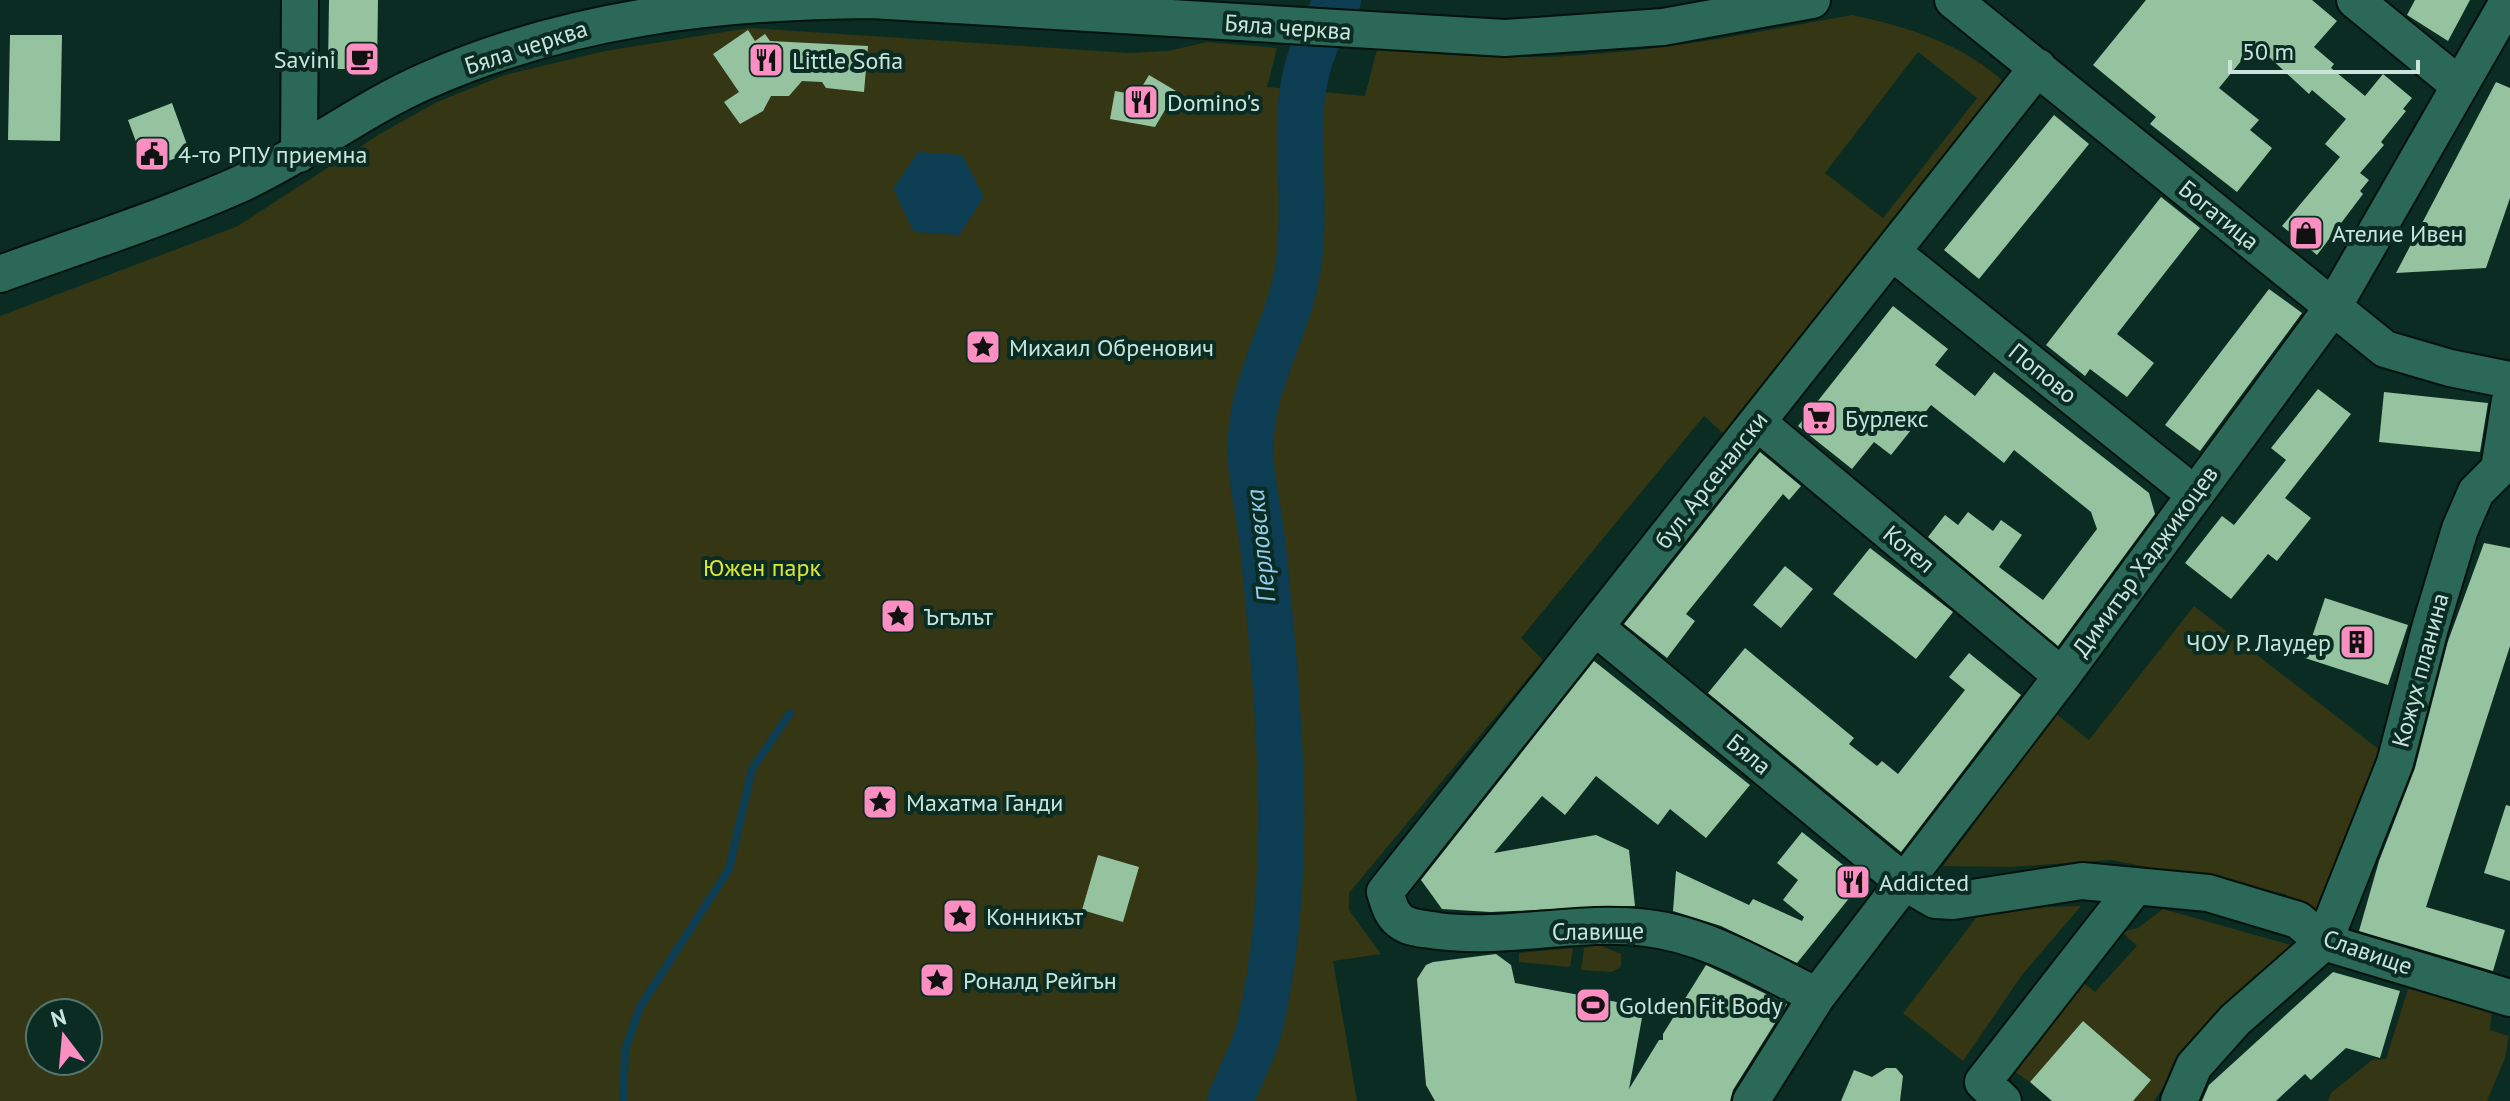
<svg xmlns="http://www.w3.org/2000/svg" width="2510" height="1101" viewBox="0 0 2510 1101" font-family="'PT Sans',sans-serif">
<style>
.green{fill:#343614;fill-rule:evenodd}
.water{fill:#0c3d53}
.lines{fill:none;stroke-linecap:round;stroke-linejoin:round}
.stream{stroke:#0c3d53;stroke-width:8}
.river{stroke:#0c3d53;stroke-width:46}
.building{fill:#95c3a0}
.minor-casing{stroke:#02120d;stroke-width:40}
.minor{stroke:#2b6857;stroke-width:36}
.labels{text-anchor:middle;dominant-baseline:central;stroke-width:8;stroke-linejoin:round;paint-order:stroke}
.street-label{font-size:24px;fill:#c7e5db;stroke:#0b2c23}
.poi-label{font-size:24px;fill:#c7e5db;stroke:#0b2c23;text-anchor:start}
.park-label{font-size:24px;fill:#e0e732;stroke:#0b2c23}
.water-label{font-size:26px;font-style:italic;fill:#93cdec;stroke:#0b2c23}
</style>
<rect width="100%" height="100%" fill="#0b2c23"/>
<path class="green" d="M1852 15C1908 27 1961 43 2004 82L1726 436 1704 416 1521 638 1543 660 1349 893V910L1381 954 1333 961 1357 1101H0V316L238 226 378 135 437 102 505 75 605 51 749 28 1129 53 1168 51 1207 42 1277 48 1267 87 1365 96 1377 49C1420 52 1463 57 1506 57 1622 59 1738 36 1852 15ZM1918 52 1977 98 1883 218 1825 173ZM40 1013H88V1061H40Z
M2194 606 2381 751 2314 914 2285 894 2111 860 2010 867 1943 866 2056 714 2089 740Z
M2081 906 2022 975 1963 1061 1903 1013 1980 913 1988 909Z
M2163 909 2298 947 2174 1072 2154 1101H2133L2151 1080 2083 1021 2030 1082 2008 1067 2080 980 2095 992 2137 946 2122 932 2138 928Z
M1597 944 1621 954V967L1611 972 1581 970 1584 948Z
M1573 948 1570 967 1519 962V953Z
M2416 987 2492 1007 2490 1030 2509 1036 2505 1058 2487 1101H2328L2331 1093 2372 1060 2386 1059 2408 989Z"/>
<path class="water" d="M918 152 962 155 984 197 959 235 914 232 893 189Z"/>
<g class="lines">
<path class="stream" d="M623 1101 625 1050 640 1007 729 869 752 769 790 713"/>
<path class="river" d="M1230 1101C1240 1076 1255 1049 1261 1022 1296 865 1278 703 1263 546 1260 518 1253 490 1251 462 1245 382 1294 328 1300 252 1309 151 1278 97 1338 0"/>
</g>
<path class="building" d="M329 0H378L377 69H328Z
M2146 0H2312L2337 21 2314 47 2334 64 2331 68 2365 96 2383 74 2412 98 2403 109 2406 111 2381 142 2384 145 2360 173 2369 180 2360 191 2363 194 2317 255 2282 226 2340 157 2325 144 2346 119 2312 90 2309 94 2255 44 2219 88 2259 120 2250 130 2272 148 2237 192 2150 124 2156 117 2093 65Z
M2415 0H2470L2448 41 2407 15Z
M748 30 755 41 765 34 770 41 868 46 864 92 826 88 822 82 802 81 789 96H771L763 111 740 124 724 102 739 92 713 54Z
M10 35H62L60 141 8 140Z
M1149 75 1176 91 1155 127 1110 119 1115 91 1137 95Z
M2496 82 2510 88V198L2486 268 2396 273Z
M172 103 190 153 146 169 128 120Z
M2054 115 2089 144 1979 279 1944 250Z
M2161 197 2200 228 2117 334 2154 363 2127 397 2090 369 2085 376 2046 345Z
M2269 289 2302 313 2200 451 2165 425Z
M1893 306 1948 349 1935 365 1975 396 1994 372 2149 493 2155 514 2058 646 1928 537 1945 515 1958 525 1968 512 1993 531 2001 520 2022 535 1999 567 2043 600 2097 529 2091 512 2014 450 2004 463 1931 405 1891 455 1874 442 1852 469 1798 426Z
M2318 389 2351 414 2285 498 2311 518 2277 561 2268 554 2231 599 2185 563 2222 516 2234 525 2286 460 2271 448Z
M2384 392 2488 403 2480 452 2379 442Z
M1760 452 1801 486 1789 500 1783 494 1686 614 1695 621 1667 658 1624 624Z
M2484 543 2510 548V646L2426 907 2505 930 2493 971 2359 931 2379 861 2415 768 2448 641Z
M1870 548 1953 612 1916 659 1833 594Z
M1785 566 1813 589 1781 628 1753 605Z
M2325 598 2408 625 2388 685 2305 658Z
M1745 648 1854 738 1849 744 1877 766 1882 761 1898 774 1965 690 1949 677 1969 653 2021 695 1901 852 1708 693Z
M1594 661 1750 785 1706 838 1670 809 1658 825 1596 776 1565 815 1542 796 1494 853 1596 835 1629 850 1635 906 1490 912 1442 909 1421 880Z
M2506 805 2510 806V881L2484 873Z
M1802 832 1863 881 1797 963 1721 926 1673 911 1676 871 1749 905 1753 899 1802 921 1804 917 1783 900 1798 880 1777 863Z
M1098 855 1139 867 1123 922 1082 910Z
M1496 954 1511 965 1515 983 1644 1007 1629 1089 1659 1040H1663V1034L1706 965 1787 1004 1733 1090 1730 1101H1435L1426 1085 1417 979 1426 965 1433 962Z
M2333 972 2400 991 2380 1058 2346 1048 2311 1080 2305 1074 2276 1101H2202L2209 1085Z
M2083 1021 2151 1080 2133 1101H2052L2030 1082Z
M1886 1068H1896L1903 1076 1900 1101H1841L1854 1070 1872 1077Z"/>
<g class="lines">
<defs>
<path id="minor" d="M1953 0 2385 349 2450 368 2510 380
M2355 0 2460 86
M299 154 300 0
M1892 252 2193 493
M0 274C79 245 161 219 238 185 304 155 361 109 428 80 569 18 719 1 871 0L1505 38 1663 27 1812 0
M1757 422 2062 676
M1595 627 1904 882 1935 900 1953 901 2082 881 2208 893 2298 920 2324 942 2510 998
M1817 996C1764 970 1707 935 1647 928 1578 919 1508 940 1438 931 1427 929 1413 929 1403 923 1391 916 1389 904 1385 892L2038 67
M1751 1101 1817 996 2062 676 2333 307 2509 0
M2003 1101 1983 1082 2135 887
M2179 1101 2194 1066 2235 1020 2324 942 2395 763 2430 628 2460 529 2476 492 2499 469 2510 400"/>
</defs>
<use href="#minor" class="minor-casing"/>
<use href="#minor" class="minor"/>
</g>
<defs>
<symbol id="cafe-square" viewBox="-11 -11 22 22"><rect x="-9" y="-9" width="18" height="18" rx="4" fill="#fc8fc1" stroke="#0b2c23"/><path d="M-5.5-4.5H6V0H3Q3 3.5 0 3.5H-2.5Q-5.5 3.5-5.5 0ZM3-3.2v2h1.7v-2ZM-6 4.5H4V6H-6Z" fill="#111"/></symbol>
<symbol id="restaurant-square" viewBox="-11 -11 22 22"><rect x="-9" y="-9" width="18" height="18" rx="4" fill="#fc8fc1" stroke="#0b2c23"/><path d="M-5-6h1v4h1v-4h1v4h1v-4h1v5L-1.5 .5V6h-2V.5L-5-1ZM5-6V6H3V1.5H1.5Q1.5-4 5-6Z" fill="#111"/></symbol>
<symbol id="civic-square" viewBox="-11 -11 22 22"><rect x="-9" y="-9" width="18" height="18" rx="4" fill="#fc8fc1" stroke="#0b2c23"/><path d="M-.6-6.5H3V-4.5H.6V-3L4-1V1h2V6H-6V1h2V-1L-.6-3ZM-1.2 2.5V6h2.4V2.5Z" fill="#111"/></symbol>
<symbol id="shop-square" viewBox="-11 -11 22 22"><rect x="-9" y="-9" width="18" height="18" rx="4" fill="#fc8fc1" stroke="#0b2c23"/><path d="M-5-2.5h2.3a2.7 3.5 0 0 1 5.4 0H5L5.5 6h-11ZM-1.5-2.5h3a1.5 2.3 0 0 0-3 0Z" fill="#111"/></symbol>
<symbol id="sight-square" viewBox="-11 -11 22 22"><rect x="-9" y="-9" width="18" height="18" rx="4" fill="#fc8fc1" stroke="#0b2c23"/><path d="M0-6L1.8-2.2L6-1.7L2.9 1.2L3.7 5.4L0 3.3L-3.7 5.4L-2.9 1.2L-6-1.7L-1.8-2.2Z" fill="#111"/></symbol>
<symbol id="supermarket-square" viewBox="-11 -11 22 22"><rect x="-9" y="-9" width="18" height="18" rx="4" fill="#fc8fc1" stroke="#0b2c23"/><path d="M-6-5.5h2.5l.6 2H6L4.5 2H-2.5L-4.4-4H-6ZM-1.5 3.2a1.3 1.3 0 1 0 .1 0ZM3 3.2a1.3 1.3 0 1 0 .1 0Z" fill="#111"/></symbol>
<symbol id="building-square" viewBox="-11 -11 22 22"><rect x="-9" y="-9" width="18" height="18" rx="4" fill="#fc8fc1" stroke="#0b2c23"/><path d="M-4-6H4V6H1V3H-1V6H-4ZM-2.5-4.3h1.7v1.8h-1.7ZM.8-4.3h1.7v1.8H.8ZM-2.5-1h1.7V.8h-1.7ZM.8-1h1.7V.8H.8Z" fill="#111"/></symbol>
<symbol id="stadium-square" viewBox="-11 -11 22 22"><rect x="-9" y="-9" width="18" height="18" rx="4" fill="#fc8fc1" stroke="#0b2c23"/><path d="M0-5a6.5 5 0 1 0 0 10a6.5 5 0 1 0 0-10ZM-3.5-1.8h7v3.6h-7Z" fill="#111"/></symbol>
</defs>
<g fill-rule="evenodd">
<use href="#cafe-square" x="342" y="39" width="40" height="40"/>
<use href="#restaurant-square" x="746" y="40" width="40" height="40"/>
<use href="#restaurant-square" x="1121" y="82" width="40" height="40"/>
<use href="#civic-square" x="132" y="134" width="40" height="40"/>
<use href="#shop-square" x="2286" y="213" width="40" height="40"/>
<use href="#sight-square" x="963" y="327" width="40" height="40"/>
<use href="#supermarket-square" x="1799" y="398" width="40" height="40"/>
<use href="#sight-square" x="878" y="596" width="40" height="40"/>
<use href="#building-square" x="2337" y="622" width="40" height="40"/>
<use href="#sight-square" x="860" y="782" width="40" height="40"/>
<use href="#restaurant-square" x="1833" y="862" width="40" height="40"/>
<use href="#sight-square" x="940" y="896" width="40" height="40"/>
<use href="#sight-square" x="917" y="960" width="40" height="40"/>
<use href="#stadium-square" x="1573" y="985" width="40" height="40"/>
</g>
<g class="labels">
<g class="street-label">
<text transform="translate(1288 27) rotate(4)">Бяла черква</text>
<text transform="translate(526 47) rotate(-18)">Бяла черква</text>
<text transform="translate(2219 215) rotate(39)">Богатица</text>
<text transform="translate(2043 373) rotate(39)">Попово</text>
<text transform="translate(1711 480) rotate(-52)">бул. Арсеналски</text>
<text transform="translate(1909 549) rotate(40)">Котел</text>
<text transform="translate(2145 561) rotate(-54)">Димитър Хаджикоцев</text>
<text transform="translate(2420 670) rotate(-75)">Кожух планина</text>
<text transform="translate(1749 754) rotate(39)">Бяла</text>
<text transform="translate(1598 931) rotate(-1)">Славище</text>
<text transform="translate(2368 952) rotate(19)">Славище</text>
</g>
<g class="poi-label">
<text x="336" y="59" text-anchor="end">Savini</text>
<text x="792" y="60">Little Sofia</text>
<text x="1167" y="102">Domino's</text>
<text x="178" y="154">4-то РПУ приемна</text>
<text x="2332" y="233">Ателие Ивен</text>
<text x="1009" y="347">Михаил Обренович</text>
<text x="1845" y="418">Бурлекс</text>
<text x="924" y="616">Ъгълът</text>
<text x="2331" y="642" text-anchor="end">ЧОУ Р. Лаудер</text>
<text x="906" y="802">Махатма Ганди</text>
<text x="1879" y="882">Addicted</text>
<text x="986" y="916">Конникът</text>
<text x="963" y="980">Роналд Рейгън</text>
<text x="1619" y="1005">Golden Fit Body</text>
</g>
<g class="park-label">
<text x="762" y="567">Южен парк</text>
</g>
<g class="water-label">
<text transform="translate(1260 546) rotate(-96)">Перловска</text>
</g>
</g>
<g transform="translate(64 1037) rotate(344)"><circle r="38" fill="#0b2c23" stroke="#56766d" stroke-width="2"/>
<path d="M0-6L14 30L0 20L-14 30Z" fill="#fc8fc1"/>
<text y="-12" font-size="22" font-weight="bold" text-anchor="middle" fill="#c7e5db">N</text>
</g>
<path d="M2230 60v12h188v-12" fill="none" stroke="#c7e5db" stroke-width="4"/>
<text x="2242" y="60" font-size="24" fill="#c7e5db" stroke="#0b2c23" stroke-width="6" paint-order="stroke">50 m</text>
</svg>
